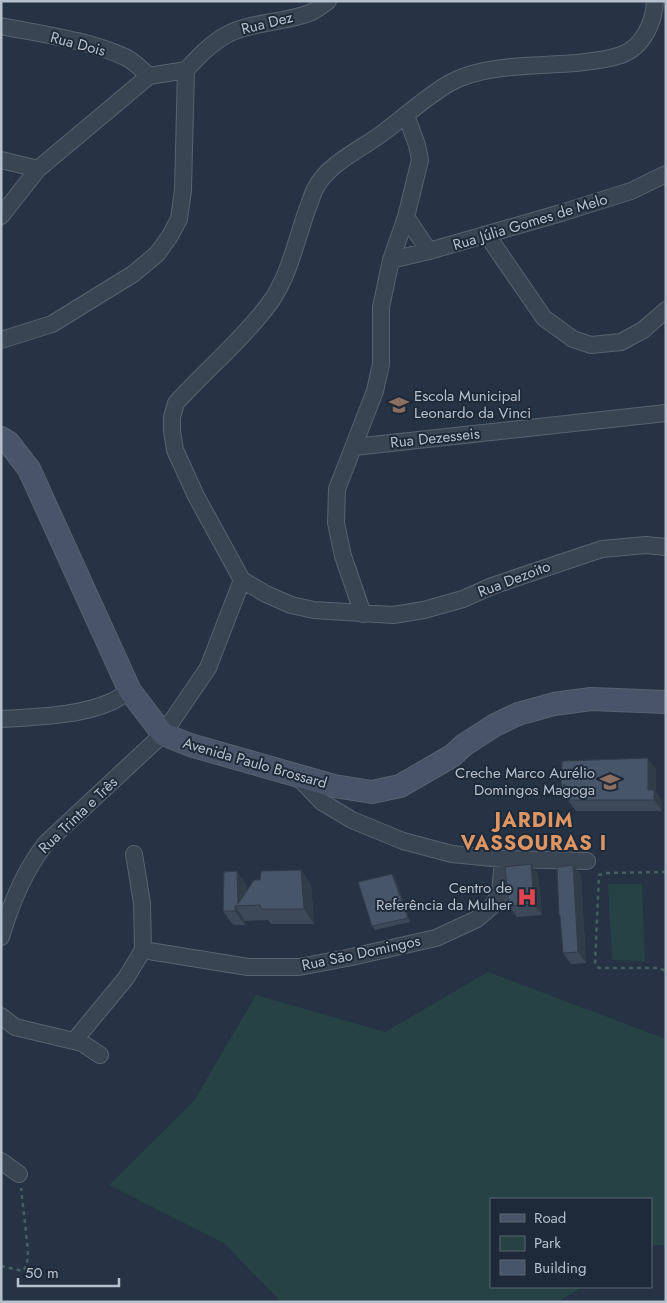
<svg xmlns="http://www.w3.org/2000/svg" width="667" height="1303" viewBox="0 0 667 1303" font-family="Jost,sans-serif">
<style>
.green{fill:#274245}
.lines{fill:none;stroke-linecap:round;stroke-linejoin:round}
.minor-casing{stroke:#586371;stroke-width:18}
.secondary-casing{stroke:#586371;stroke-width:24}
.path{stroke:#465f61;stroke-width:2.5;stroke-dasharray:4 4;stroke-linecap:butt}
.minor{stroke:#3a4553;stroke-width:16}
.secondary{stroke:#485467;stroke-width:22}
.wall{fill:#3c4959}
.shaded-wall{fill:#313c49}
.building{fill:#465568;stroke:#313c49}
.labels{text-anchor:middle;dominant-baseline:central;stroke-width:4;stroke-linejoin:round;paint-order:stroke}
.street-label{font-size:15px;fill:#b7c0cd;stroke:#1e2a39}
.poi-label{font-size:15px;fill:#b7c0cd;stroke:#1e2a39;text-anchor:end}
.district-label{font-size:20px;font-weight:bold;letter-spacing:1px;fill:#dc9563;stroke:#1e2a39}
</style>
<rect width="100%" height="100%" fill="#253344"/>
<path class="green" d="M608 884H642L645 961 612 960Z
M488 972 666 1039V1245H655L651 1248V1199H491V1287H583L557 1302H281L224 1243 109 1185 194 1101 256 995 385 1032Z"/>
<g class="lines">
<defs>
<path id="minor" d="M1 26C41 34 88 40 125 57 134 61 142 70 149 76
M186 70C199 56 212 42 230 33 255 21 286 23 312 12 317 9 323 5 328 1
M1 160 38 169
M1 216 38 169 149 76 186 70
M406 217 429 251
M487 235 544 318 573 339 591 345 621 342 643 330 666 310
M391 260 429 251 561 213 631 191 666 174
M1 340 52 324 133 274 157 254 170 236 179 219 183 190 186 70
M354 447 666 413
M242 580 196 496 175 450 172 431V417L176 403C206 370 242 340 269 304 289 277 296 241 307 210 310 203 312 195 315 189 328 163 362 149 384 132 405 116 425 98 448 84 481 64 537 66 576 63 591 61 607 60 621 55 643 47 654 23 655 1
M242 580 266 594 291 605 314 610 393 615 424 610 463 599 492 586 602 549 646 545 666 547
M363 614 343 556 336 523 337 489 375 391 381 364V307L391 260 406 217 420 160 417 145 406 115
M1 719C36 717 81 716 113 701 119 698 124 694 130 691
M296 775 322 802 352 820 403 841 452 854 503 859 587 861
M1 937C11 903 24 871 46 843L163 734 208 668 242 580
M143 950 248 967H299L347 958 436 938 477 919 491 907 500 894 503 859
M1 1016 15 1027 82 1043 100 1055
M74 1041 126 978 143 950 142 903 134 854
M1 1161 19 1174"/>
<path id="secondary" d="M1 438 9 443 29 469 130 691 163 734 190 745 334 786 372 792 400 786 452 756 464 745 495 725 518 714 554 704 591 699 666 702"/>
</defs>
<use href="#minor" class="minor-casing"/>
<use href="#secondary" class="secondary-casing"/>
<path class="path" d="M666 872 606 873 599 875 595 964 599 968H658L666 971
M1 1266 23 1271 27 1265 28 1250 21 1188"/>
<use href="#minor" class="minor"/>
<use href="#secondary" class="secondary"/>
</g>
<path class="wall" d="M656 769V792L662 801V811H576L568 800 567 794 561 785Z
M531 864 538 875 542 915 517 917 509 906Z
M573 865 581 876 586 963 571 964 563 953 560 917 559 915Z
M301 870 311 885 314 924H271L268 920 245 921V925H233L223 911 247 885V890L260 880Z
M392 874 395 877 410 922 375 930 372 926Z"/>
<path class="shaded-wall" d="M648 758 656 769V792L662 801V811L654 800 648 790Z
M531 864 538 875 542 915 534 904Z
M573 865 581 876 586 963 578 952Z
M301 870 311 885 314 924 304 909Z
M237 871 247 885 248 906 238 904Z
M392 874 395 877 410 922 408 918Z
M235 906 245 921V925L235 911Z"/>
<path class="building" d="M648 758V790H654V800H568L566 785H561L562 761Z
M531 864 534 904 509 906 505 867Z
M573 865 578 952 563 953 560 915H559L557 867Z
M301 870 304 909H261L260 905 235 906V911H223L224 872 237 871 238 904 254 880H260L261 871Z
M392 874 408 918 372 926 358 882Z"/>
<defs>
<symbol id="school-bare" viewBox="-9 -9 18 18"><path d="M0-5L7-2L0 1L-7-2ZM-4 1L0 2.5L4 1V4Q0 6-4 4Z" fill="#8d6e63" stroke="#1e2a39" stroke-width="2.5" paint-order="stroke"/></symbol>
<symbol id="hospital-bare" viewBox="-9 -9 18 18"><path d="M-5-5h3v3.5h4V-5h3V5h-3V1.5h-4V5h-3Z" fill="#e0444e" stroke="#1e2a39" stroke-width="2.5" paint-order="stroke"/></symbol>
</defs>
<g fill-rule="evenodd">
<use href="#school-bare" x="385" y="391" width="28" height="28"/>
<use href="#school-bare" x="596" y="768" width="28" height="28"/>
<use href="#hospital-bare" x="513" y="883" width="28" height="28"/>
</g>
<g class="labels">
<g class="street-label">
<text transform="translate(267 23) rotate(-14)">Rua Dez</text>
<text transform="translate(78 44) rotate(15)">Rua Dois</text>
<text transform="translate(530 222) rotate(-17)">Rua Júlia Gomes de Melo</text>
<text transform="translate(435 438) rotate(-6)">Rua Dezesseis</text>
<text transform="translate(514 579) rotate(-21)">Rua Dezoito</text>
<text transform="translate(255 763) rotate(16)">Avenida Paulo Brossard</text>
<text transform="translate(78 815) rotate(-44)">Rua Trinta e Três</text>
<text transform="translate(361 953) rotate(-12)">Rua São Domingos</text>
</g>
<g class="poi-label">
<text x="414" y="396" text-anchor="start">Escola Municipal<tspan x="414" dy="17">Leonardo da Vinci</tspan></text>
<text x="595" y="773">Creche Marco Aurélio<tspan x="595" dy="17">Domingos Magoga</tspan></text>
<text x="512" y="888">Centro de<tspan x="512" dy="17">Referência da Mulher</tspan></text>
</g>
<g class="district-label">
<text x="534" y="820">JARDIM<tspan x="534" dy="23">VASSOURAS I</tspan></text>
</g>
</g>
<rect width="667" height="1303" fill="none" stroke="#b7c0cd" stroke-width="5"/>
<rect x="490" y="1198" width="162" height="90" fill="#1e2a39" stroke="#5b6674"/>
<rect x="500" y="1214" width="25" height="8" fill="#485467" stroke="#5b6674"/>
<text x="534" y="1223" font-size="15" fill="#b7c0cd">Road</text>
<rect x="500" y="1236" width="25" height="15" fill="#274245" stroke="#5b6674"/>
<text x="534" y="1248" font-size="15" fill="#b7c0cd">Park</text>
<rect x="500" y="1260" width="25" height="15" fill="#465568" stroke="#5b6674"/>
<text x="534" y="1273" font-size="15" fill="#b7c0cd">Building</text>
<path d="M18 1278v8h101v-8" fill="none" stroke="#b7c0cd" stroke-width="2.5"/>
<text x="25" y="1278" font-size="15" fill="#b7c0cd" stroke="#1e2a39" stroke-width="4" paint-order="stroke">50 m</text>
</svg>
